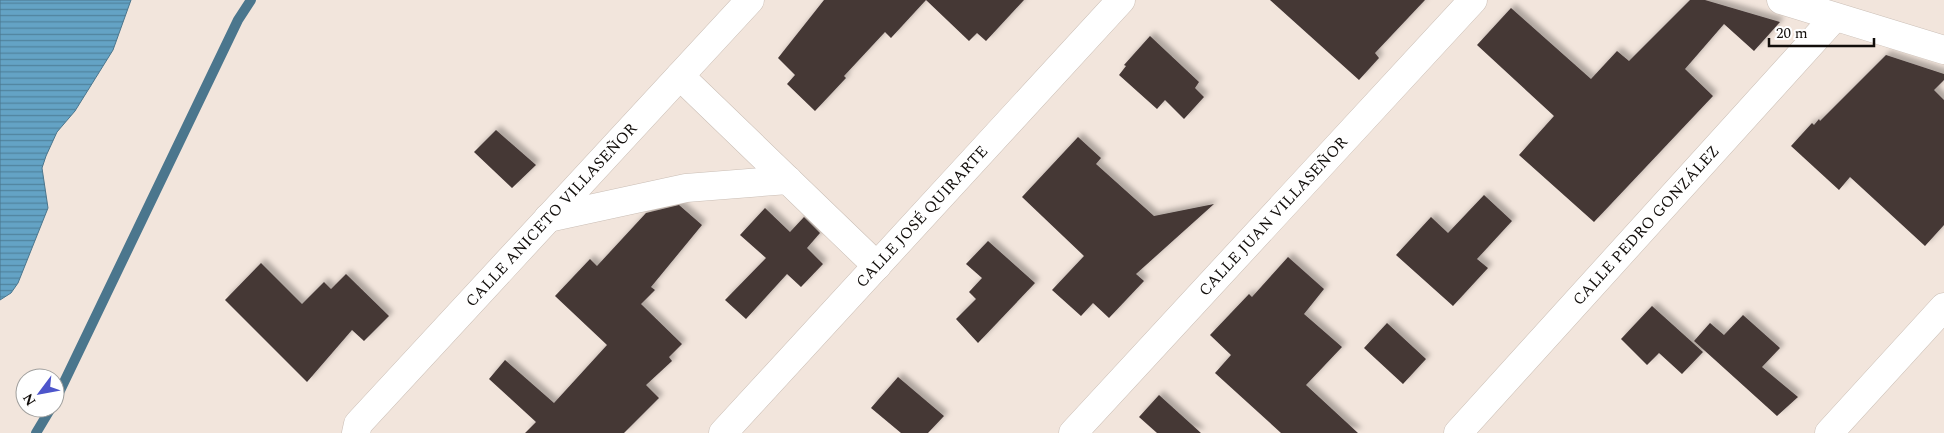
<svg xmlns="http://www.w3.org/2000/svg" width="1944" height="433" viewBox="0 0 1944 433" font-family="Spectral,serif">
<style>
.water{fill:url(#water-rules);stroke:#4b768d}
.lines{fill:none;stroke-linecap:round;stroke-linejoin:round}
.stream{stroke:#4b768d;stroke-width:10}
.building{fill:#443736;filter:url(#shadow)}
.street-casing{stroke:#cabeb5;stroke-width:29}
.street{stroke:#fff;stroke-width:28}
.labels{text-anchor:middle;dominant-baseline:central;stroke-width:5;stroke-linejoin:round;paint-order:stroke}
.street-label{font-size:16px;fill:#120e0b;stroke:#fff}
</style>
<defs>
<pattern id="water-rules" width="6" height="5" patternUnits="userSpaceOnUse" patternTransform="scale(1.25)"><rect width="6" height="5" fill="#64a3c5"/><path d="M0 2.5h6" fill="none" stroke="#51839e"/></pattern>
<filter id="shadow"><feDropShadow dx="4.5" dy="-4.5" stdDeviation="2.5" flood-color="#0004"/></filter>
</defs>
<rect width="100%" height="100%" fill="#f2e5dc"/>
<path class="water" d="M0 0H131L113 50 75 111 57 132 46 156 42 168 48 208 18 283 11 293 0 300Z"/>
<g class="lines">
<path class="stream" d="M55 401 238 20 251 0
M36 433 51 408"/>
</g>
<path class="building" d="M824 0H1024L986 41 977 33 969 41 926 0 891 38 885 32 844 76 846 78 815 111 787 84 795 75 778 58Z
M1270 0H1425L1375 53 1379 58 1359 80Z
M1690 0H1705L1780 22 1754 51 1724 24 1685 69 1713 96 1594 222 1519 155 1554 116 1477 45 1511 8 1591 79 1617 51 1629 61Z
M1150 36 1199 82 1195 88 1204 97 1184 119 1165 100 1157 109 1119 75 1126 66 1124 65Z
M1886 55 1944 74V80L1934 90 1944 100V225L1925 246 1850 177 1839 190 1791 146 1812 123 1814 125 1819 119 1820 121Z
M496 130 536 165 512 188 474 152Z
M1078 137 1101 158 1096 164 1154 216 1214 204 1136 274 1144 281 1109 318 1093 303 1081 316 1052 290 1084 256 1022 197Z
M1484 195 1512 221 1477 259 1488 268 1453 306 1396 255 1431 217 1448 233Z
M679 205 702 225 651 287 655 290 641 304 682 344 669 357 672 361 646 385 659 398 624 433H525L536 422 489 379 505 360 554 403 607 345 555 296 590 259 597 266 646 213Z
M765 208 790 232 804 217 820 233 807 248 823 264 801 287 787 274 746 319 725 300 766 258 740 235Z
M988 241 1035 283 978 343 956 319 976 299 969 292 982 278 966 264Z
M1288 257 1324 289 1304 314 1342 347 1306 385 1358 433H1281L1215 373 1231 355 1210 335 1249 294 1252 297Z
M261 263 302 304 324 282 331 289 346 274 389 316 364 341 352 330 307 382 225 300Z
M1652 306 1703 352 1682 374 1659 353 1647 365 1621 339Z
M1743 315 1780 348 1762 367 1798 397 1777 416 1694 341 1710 323 1724 335Z
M1387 323 1426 359 1403 384 1364 348Z
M898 377 944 416 928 433H901L871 408Z
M1159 395 1201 433H1157L1139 417Z"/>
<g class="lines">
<defs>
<g id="street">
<path d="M1781 0 1944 50"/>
<path d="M680 76 877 266"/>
<path d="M548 218 686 188 788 180"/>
<path id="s1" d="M356 433 358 424 750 0"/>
<path id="s2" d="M723 433 1121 0"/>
<path id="s3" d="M1073 433 1473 0"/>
<path id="s4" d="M1458 433 1834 18"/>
<path d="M1829 433 1944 307"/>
</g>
</defs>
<use href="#street" class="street-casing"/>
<use href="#street" class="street"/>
</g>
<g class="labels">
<g class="street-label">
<text stroke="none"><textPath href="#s1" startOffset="294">CALLE ANICETO VILLASEÑOR</textPath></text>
<text stroke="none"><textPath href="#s3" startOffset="295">CALLE JUAN VILLASEÑOR</textPath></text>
<text stroke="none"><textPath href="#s2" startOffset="294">CALLE JOSÉ QUIRARTE</textPath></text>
<text stroke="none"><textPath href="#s4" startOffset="280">CALLE PEDRO GONZÁLEZ</textPath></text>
</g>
</g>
<g transform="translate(40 393) rotate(238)"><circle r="24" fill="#ffffff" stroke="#a09f9d"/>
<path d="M0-4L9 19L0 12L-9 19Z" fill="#4d55cb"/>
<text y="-8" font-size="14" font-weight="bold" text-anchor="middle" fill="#120e0b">N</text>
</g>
<path d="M1769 38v8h105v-8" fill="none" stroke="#120e0b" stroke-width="2.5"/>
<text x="1776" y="38" font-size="15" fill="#120e0b" stroke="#ffffff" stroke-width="4" paint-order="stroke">20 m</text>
</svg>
